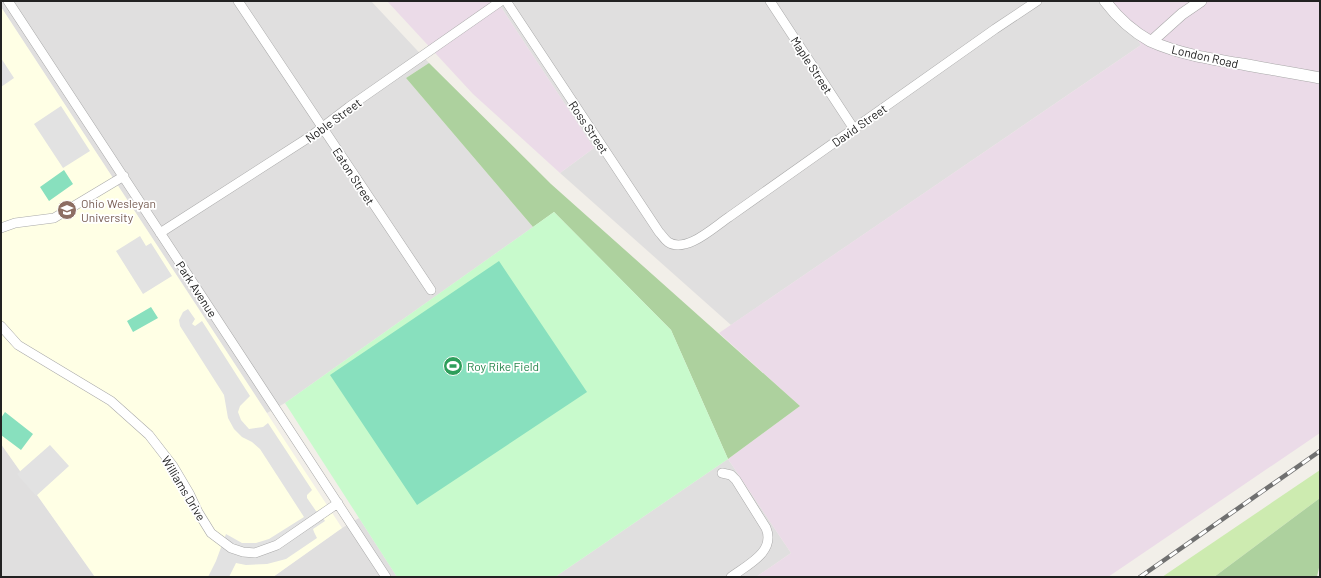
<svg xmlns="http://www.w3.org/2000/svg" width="1321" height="578" viewBox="0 0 1321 578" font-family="Barlow,sans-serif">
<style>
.residential{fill:#e0dfdf}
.industrial{fill:#ebdbe8}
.education{fill:#ffffe5}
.grass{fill:#cdebb0}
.forest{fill:#add19e}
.park{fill:#c8facc}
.pitch{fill:#88e0be}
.parking{fill:#e2e2e2}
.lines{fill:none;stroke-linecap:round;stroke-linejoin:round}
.minor-casing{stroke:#a9a9a9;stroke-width:10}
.tertiary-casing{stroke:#a9a9a9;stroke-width:12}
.minor{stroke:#fff;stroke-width:9}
.tertiary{stroke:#fff;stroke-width:11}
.rail-casing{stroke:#707070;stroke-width:4.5}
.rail{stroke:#fff;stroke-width:3;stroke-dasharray:9;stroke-linecap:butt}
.labels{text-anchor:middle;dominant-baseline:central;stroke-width:3.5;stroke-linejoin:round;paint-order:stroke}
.street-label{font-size:12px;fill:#222;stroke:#fff}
.education-label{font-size:12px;fill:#785e54;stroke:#fff;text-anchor:start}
.leisure-label{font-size:12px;fill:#27864d;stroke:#fff;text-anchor:start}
</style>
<rect width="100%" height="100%" fill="#f2efe9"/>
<path class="residential" d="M1 1H371L429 63 406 78 533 227 285 403 267 413 1 7Z
M497 1H1111L1141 45 731 325 560 173 594 148Z
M1 444 95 577H1Z
M728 459 791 553 756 577H555Z
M359 518 397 577H273L342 528Z"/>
<path class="industrial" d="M387 1H497L594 148 560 173 473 94Z
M1111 1H1320V433L1108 577H756L791 553 728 459 800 406 719 333 1141 45Z"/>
<path class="education" d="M1 7 342 528 273 577H95L1 444Z"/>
<path class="grass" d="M1320 470V498L1214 577H1162Z"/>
<path class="forest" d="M429 63 551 184 800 406 728 459 671 330 554 212 533 227 406 78Z
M1320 498V563L1317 577H1214Z"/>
<path class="park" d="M554 212 671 330 728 459 555 577H397L285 403Z"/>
<path class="pitch" d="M64 170 73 184 49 201 40 187Z
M499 261 587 392 417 505 330 375Z
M151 307 158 318 133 332 127 321Z
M5 412 33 434 21 450 1 435V418Z"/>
<path class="parking" d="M1 58 14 78 1 87Z
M61 106 90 151 63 168 34 124Z
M140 236 146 246 151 243 172 276 143 294 116 251Z
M188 309 195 319 192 324 195 326 202 321 250 396 240 406 238 412 241 420 249 429 263 427 268 423 312 490 307 495V498L316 511 319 512 325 521 313 529 314 532 317 538 286 559 267 564 246 565 236 563 229 577H208L216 561 226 534 242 543H256L269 539 304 517 260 449 252 442 242 437 234 429 228 418 224 395 180 326 179 320 183 312Z
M50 445 69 466 36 496 17 474Z"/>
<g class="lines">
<defs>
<path id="minor" d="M8 1 386 577
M238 1 431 290
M506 1 659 232C662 235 664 239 668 242 686 254 714 227 729 217L995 29 1037 1
M770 1 854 129
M1 228 15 223 54 218 124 176
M160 233 311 136 349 107 501 1
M1 326 18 345 111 401 149 435 173 466 189 493 198 512 211 533 231 548 243 552 255 553 277 545 338 503
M722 473 731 475 736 480 766 528C776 552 747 565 731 577"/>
<path id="tertiary" d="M1105 1C1117 17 1132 31 1150 41 1179 54 1211 59 1242 64 1268 69 1294 73 1320 78
M1152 41 1182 14 1201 1"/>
</defs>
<use href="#minor" class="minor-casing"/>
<use href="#tertiary" class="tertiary-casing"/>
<use href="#minor" class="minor"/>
<use href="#tertiary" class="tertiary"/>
<defs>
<path id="rail" d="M1140 577 1320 451"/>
</defs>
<use href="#rail" class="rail-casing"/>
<use href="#rail" class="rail"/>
</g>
<defs>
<symbol id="university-disc" viewBox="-11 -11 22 22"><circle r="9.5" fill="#8d6e63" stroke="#fff"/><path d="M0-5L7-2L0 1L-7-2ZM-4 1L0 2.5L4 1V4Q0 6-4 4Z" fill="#fff"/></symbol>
<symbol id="stadium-disc" viewBox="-11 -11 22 22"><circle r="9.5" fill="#2e9e5b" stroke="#fff"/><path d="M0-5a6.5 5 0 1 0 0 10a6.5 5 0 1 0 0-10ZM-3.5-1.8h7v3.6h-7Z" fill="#fff"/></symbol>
</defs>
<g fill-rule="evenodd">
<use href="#university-disc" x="56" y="199" width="22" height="22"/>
<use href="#stadium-disc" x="442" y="355" width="22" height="22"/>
</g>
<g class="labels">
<g class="street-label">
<text transform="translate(1205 56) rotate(13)">London Road</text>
<text transform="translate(812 65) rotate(57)">Maple Street</text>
<text transform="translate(333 120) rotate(-36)">Noble Street</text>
<text transform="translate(859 125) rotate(-35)">David Street</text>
<text transform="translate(589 127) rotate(56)">Ross Street</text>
<text transform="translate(354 176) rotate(57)">Eaton Street</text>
<text transform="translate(197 289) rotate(57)">Park Avenue</text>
<text transform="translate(184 488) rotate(59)">Williams Drive</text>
</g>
<g class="education-label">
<text x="81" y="203">Ohio Wesleyan<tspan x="81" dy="14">University</tspan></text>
</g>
<g class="leisure-label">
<text x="467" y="366">Roy Rike Field</text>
</g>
</g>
<rect width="1321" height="578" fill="none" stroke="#222222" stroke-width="4"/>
</svg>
